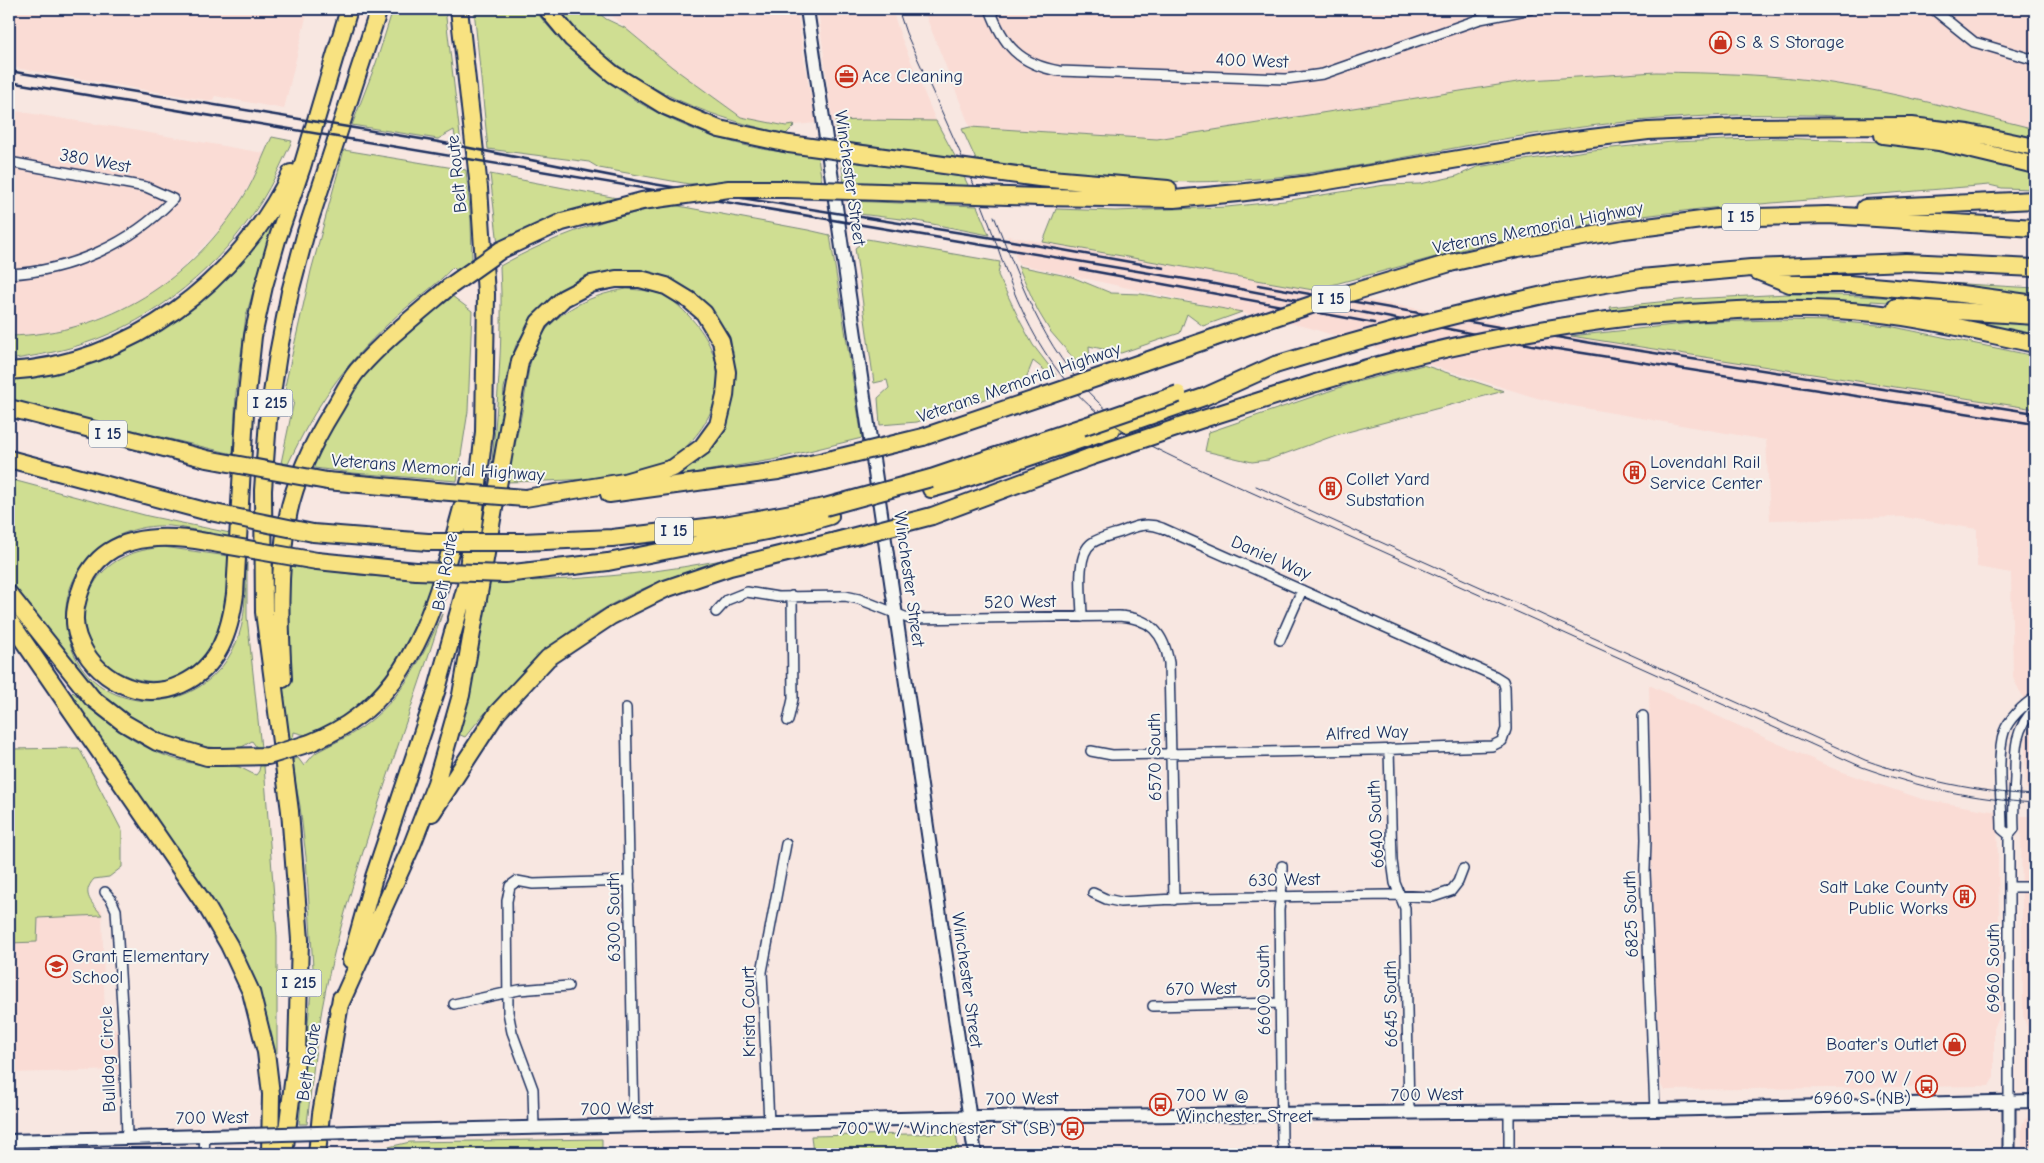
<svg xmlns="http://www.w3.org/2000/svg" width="2044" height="1163" viewBox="0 0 2044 1163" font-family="'Comic Neue',sans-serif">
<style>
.built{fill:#fadcd5}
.green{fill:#cfde92;stroke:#758678}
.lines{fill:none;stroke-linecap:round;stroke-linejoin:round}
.minor-casing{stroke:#1b2f5e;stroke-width:12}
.tertiary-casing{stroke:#1b2f5e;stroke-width:15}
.secondary-casing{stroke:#1b2f5e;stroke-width:16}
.motorway-casing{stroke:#1b2f5e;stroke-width:20}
.minor{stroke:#f6f6f2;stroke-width:9}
.tertiary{stroke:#f6f6f2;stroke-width:11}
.secondary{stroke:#f6f6f2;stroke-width:12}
.motorway{stroke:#f8e281;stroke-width:16}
.tram{stroke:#1b2f5e;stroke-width:1}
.rail{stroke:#1b2f5e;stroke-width:2.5}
.secondary-bridge-casing{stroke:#1b2f5e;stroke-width:16;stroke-linecap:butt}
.motorway-bridge-casing{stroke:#1b2f5e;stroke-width:20;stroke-linecap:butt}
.secondary-bridge{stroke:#f6f6f2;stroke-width:12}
.motorway-bridge{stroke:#f8e281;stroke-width:16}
.labels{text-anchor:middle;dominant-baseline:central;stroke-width:4;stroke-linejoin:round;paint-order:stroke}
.shield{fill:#f6f6f2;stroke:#5d6b8a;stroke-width:1}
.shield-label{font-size:16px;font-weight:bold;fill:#1b2f5e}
.poi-label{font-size:18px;fill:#1b2f5e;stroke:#f6f6f2;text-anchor:start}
.street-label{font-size:18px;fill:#1b2f5e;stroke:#f6f6f2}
</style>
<rect width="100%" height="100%" fill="#f8e7e1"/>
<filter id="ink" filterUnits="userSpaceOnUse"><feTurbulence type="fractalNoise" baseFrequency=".02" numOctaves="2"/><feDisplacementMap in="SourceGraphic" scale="10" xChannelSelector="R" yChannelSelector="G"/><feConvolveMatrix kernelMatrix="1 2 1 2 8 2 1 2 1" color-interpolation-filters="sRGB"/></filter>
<g filter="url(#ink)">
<path class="built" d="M9 9H308L284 109 215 96 212 101 9 67Z
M604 9H797L806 71 816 123 786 126 741 117 672 67Z
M818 9H892L901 37 936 121H832Z
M923 9H2035V129L1920 100 1831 83 1796 78 1656 72 1530 80 1157 139 970 127Z
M9 110 121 128 264 153 258 171 227 222 184 266 157 291 134 303 80 326 49 333 9 336Z
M1007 236 1577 337 2035 409V789H2026L2025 747 2026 738 2035 721 2013 678 2011 573 1977 567V529L1904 517 1770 520 1766 440 1573 406 1537 398 1307 327 1019 264Z
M1649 685 1832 768 1865 780 1922 799 1997 812 2001 1016 1994 1026V1077L1989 1086 1664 1090 1661 1085 1652 886Z
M79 748 122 831V867L109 877 94 879 87 890 88 898 91 905 102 910 105 1022 118 1031 119 1070 9 1073V749Z
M2021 816H2035V1086L2030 1082 2028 1077 2027 1027 2023 1015Z
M2035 1114V1154H2022V1126L2025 1119Z"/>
<path class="green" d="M393 9H445L461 144 456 143 454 130 438 139 352 125 376 63Z
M474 9H534C584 74 654 121 732 142 760 150 790 153 818 157L822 183 758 181 689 184 599 168 589 162 488 149Z
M558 9H594L606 19 625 28 672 67 741 117 786 126 795 125 786 134C695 114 620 83 558 9Z
M1656 72C1714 73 1774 74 1831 83 1900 93 1967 112 2035 129V138C1870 108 1700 107 1534 134 1432 150 1331 176 1227 181 1143 185 1060 173 977 162L962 129 970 127 1157 139 1530 80Z
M864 120 936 121 956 158 838 141 835 121Z
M272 137 292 141C282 162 273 183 261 202 220 266 157 320 83 344 59 352 34 356 9 360V336C109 334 192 280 244 196 256 177 262 157 272 137Z
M1778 138 1882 142 1950 151 2035 171V189L2002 188 1989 185 1700 209 1618 219 1480 245 1313 290 1043 242 1056 209 1115 211 1227 207 1284 201 1385 185 1420 184 1457 176 1477 167 1592 150 1672 142Z
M344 150 466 170 471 221 472 260 456 270 453 267C434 288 410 303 390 322 342 367 316 405 288 464L281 463 294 401 285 386 311 271Z
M841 160 964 177 969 187 844 183Z
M490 174 617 198 562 216 498 245Z
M848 201 977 206 989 235 917 221 851 213Z
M673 205 808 230 830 235 862 438 772 460 669 477 718 434 727 344 666 280 566 288 549 301 536 313 516 345 510 363 504 388 501 430 493 482H490C497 410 504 338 500 266 554 236 612 215 673 205Z
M270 225 272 226 246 316 236 393 233 454 52 411 9 399V378L177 318C214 293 244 262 270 225Z
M867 239 1000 262 998 275 1020 321 1033 345 1056 375 1052 376 1033 361 1023 386 917 422 880 425 878 398 889 388 887 380 874 383 855 248Z
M1018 266 1072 277 1111 293 1141 294 1242 312 1203 326 1187 314 1180 333 1121 353 1089 346 1090 364 1081 367 1050 331 1038 311Z
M1947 283 2035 288V297L1947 285Z
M627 289C640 290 657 291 668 297 675 302 682 309 688 315 725 353 728 399 693 439 684 450 674 460 661 465 650 471 636 472 624 474 584 481 544 481 504 482L507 460 514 450C518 431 522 413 525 394 527 382 528 371 531 360 542 316 587 295 627 289Z
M1788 294C1866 295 1940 299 2018 310L1871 301V303L1801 300 1612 312 1610 307 1689 299Z
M452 296 472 311 468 411 457 481 353 473 307 467 313 452 362 377 404 334Z
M1964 319 2035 324V335L1963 321Z
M1776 320 1832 321 1889 326 2035 356V409L1571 336 1702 322Z
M1423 365 1504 391 1336 435 1268 460 1252 462 1205 451 1209 432 1353 383Z
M9 479 148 516 230 533V538C210 534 190 528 170 526 135 524 101 538 81 567 69 584 64 604 66 624 76 721 208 728 239 635 247 611 245 585 245 560H247V617L261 748H257L252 741C248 743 243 747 239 748 233 750 225 748 220 748 174 745 131 723 98 692L9 582Z
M844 529 845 532C782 547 715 559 654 584 573 617 519 670 465 737L458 734 474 667 487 582C562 581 637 576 711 562 756 554 800 541 844 529Z
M163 547 228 556C227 582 228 611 217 635 176 731 46 660 95 582 111 558 135 550 163 547Z
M281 565 359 575 435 581C422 618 402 667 373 694 354 712 332 724 309 736L294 732 293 741 288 743 281 661Z
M442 614C404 733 359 849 330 970 318 1020 313 1072 307 1124H299L313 968 306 857 300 806 291 760 298 758 304 766C308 762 312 755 317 752 331 744 347 738 361 728 402 699 422 659 442 614Z
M73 692C108 726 147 756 197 764 210 767 226 764 239 767 244 769 250 773 256 775L259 771 260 766H264L277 936V1053L272 1050 254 984 69 696Z
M79 748 122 831V867L109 877 94 879C80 894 93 904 102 915L38 918 37 942 9 943V749Z
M956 1133 959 1154H813L811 1136Z
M602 1139V1154H367V1152L410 1142Z"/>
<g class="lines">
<defs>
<path id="minor" d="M990 9C1003 45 1019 64 1059 71L1286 79 1323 74 1480 19 1531 9
M1933 9 1974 42 2035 60
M9 162 146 187 173 199C131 244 70 271 9 274
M716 612 727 600 747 592 778 597 845 596 859 599 910 619 1119 616C1150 618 1164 633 1169 663L1174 900
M1082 617C1082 598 1075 555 1092 543 1101 537 1112 535 1121 532 1136 526 1147 522 1162 528L1495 676 1503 681 1505 687 1506 729 1502 741 1492 746 1370 750 1112 755 1091 751
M1280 640 1302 590
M626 708 634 1126
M1643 716 1646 839 1645 871 1655 1110
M788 721 793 699 792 596
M1389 749 1392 861 1395 883 1405 908 1409 1112
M2009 835 2002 829C2002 802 1996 757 2004 732 2008 720 2024 704 2035 698
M1282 866V885L1279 910 1282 1140 1284 1154
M2009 887H2035
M105 892 111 899 116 910 124 1037 127 1137
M1093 893 1106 899 1120 902 1193 898 1390 895 1433 897 1451 891 1458 882 1463 869
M454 1004 519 990 568 986
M1153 1006 1280 1003
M2009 1101V835L2014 829C2013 812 2014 795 2015 778 2015 752 2014 728 2035 709
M1509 1111V1154
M769 1123 762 972 786 844
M534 1128 533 1089 512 1032 508 1012 507 901 510 886 517 881 533 884 630 881
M204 1154 205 1135"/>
<path id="tertiary" d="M2009 1101V1154"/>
<path id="secondary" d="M807 9 975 1154
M352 1132 982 1117 1655 1110 2035 1101
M9 1141 245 1135"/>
<path id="motorway" d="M547 9 572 39 613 74 665 106 719 129 789 144
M1883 135 1939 142 2035 165
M1039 178 1168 189
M1039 197 1174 199 1238 193 1310 184 1559 142 1648 131 1740 127 1912 126 1968 133 2035 147
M1865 208 2035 200
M1450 263 1518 248 1624 230 1717 218 1828 215 2035 228
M1757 271 1790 284H1848L1954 293 2035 304
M1517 301 1552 293 1641 278 1751 268 1906 262 2035 268
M1896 307 2035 316
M1631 317C1712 311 1793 304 1874 313 1928 319 1982 333 2035 344
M1143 362 1213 338
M9 371C130 364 239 281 291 173
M9 408 207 459
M1203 419 1316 383
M1126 424 1204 397 1275 365
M923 437 1047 395
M9 459 205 511
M931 478 1082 427
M327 481 437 491
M931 489 956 482 1112 429
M609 494 778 471 824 461
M932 516 1090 457
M313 533 428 542
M207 542C157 533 98 534 80 592 75 606 73 623 78 637 93 679 141 704 182 684 219 667 230 632 235 594L245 413 253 336 264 286 277 240 302 167 349 9
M522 542 612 538 724 525 825 507
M317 561 416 571
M505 574 608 562 802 524 830 516
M9 594 92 698 124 723 157 742 207 757H220
M9 620 208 909 229 945 251 992 266 1052 271 1094 270 1154
M283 679C280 626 278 574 287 521 293 484 313 442 333 410 341 397 348 382 357 371 384 340 417 314 449 287
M310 743C327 736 343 728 357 717 429 665 446 560 470 480
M432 813 497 713 548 658 611 616 665 589 730 567 836 541
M351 960 374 877 437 689 466 586 484 432 486 294 479 188 459 9
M338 1009 412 845 436 783 461 695 520 361 539 322 564 298 591 284 616 279H640L666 286 689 300 704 313 721 341 727 372 725 396 718 425 702 447 673 468 624 482 525 498
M284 1154 297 1052 300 940 290 811 264 612 263 490 268 420 278 354 290 292 306 232 379 9
M317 1154 321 1114 341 998"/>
</defs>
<use href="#minor" class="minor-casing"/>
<use href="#tertiary" class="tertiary-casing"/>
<use href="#secondary" class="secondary-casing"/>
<use href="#motorway" class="motorway-casing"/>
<use href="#minor" class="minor"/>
<use href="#tertiary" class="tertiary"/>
<use href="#secondary" class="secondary"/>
<use href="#motorway" class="motorway"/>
<path class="tram" d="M898 9 906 33C931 89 958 145 981 202 996 239 1006 277 1023 312 1042 353 1071 395 1109 421 1129 435 1152 447 1175 458L1862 767C1921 788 1973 799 2035 803
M994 216C1026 295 1045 356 1111 414
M1256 486 1865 760C1921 780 1976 792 2035 795"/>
<path class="rail" d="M9 71 439 142 653 184 1012 241 1164 268
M9 82 1209 283 1532 345 2035 424
M1081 269 1374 323
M1258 285 1603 345 2035 413"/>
<defs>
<path id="secondary-bridge" d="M245 1135 352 1132"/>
<path id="motorway-bridge" d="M789 144 1039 178
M449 287 501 250 562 222 642 201 729 189H787L1039 197
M1213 338 1323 301 1450 263
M1275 365C1355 341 1435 318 1517 301
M1316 383C1419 351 1524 330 1631 317
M1047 395 1143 362
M1082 427 1178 394
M1090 457 1203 419
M207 459 327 481
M824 461 923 437
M437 491 525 498
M825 507 931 478
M205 511 313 533
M836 541 932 516
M207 542 317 561
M428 542H522
M416 571 505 574
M220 757 268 756 310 743"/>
</defs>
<use href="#secondary-bridge" class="secondary-bridge-casing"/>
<use href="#motorway-bridge" class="motorway-bridge-casing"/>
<use href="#secondary-bridge" class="secondary-bridge"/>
<use href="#motorway-bridge" class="motorway-bridge"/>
</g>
</g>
<defs>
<symbol id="shop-ring" viewBox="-11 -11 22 22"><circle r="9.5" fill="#f6f6f2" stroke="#c8321e" stroke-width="1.5"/><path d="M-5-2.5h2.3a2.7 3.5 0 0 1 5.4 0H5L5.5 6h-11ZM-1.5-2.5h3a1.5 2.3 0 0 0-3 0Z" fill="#c8321e"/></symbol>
<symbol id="office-ring" viewBox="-11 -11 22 22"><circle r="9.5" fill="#f6f6f2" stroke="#c8321e" stroke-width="1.5"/><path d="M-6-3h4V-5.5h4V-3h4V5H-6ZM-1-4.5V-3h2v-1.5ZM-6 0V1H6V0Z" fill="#c8321e"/></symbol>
<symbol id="building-ring" viewBox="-11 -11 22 22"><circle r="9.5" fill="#f6f6f2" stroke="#c8321e" stroke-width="1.5"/><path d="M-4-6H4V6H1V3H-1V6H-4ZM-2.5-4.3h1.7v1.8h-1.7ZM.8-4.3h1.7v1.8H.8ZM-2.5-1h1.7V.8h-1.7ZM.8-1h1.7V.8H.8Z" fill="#c8321e"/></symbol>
<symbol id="school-ring" viewBox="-11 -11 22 22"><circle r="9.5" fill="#f6f6f2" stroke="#c8321e" stroke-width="1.5"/><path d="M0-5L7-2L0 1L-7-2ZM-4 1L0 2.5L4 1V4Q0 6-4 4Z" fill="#c8321e"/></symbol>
<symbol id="bus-ring" viewBox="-11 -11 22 22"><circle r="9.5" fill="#f6f6f2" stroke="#c8321e" stroke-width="1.5"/><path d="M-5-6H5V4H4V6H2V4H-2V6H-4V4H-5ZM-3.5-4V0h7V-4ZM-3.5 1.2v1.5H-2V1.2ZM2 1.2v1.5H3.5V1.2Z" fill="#c8321e"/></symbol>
</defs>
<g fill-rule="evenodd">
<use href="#shop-ring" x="1708" y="30" width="25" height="25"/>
<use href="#office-ring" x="834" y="64" width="25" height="25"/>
<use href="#building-ring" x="1622" y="460" width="25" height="25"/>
<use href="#building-ring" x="1318" y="476" width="25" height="25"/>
<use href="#building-ring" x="1952" y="884" width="25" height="25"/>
<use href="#school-ring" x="44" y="954" width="25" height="25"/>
<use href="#shop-ring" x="1942" y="1032" width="25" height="25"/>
<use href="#bus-ring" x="1914" y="1074" width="25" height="25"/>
<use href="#bus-ring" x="1148" y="1092" width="25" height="25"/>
<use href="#bus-ring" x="1060" y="1116" width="25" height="25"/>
</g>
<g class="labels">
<g class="shield">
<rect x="1722" y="203.5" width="38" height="27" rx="4"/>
<rect x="1312" y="285.5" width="38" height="27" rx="4"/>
<rect x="247.5" y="389.5" width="45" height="27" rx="4"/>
<rect x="89" y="420.5" width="38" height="27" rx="4"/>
<rect x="655" y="517.5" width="38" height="27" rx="4"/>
<rect x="276.5" y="969.5" width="45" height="27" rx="4"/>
</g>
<g class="shield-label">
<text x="1741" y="217">I 15</text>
<text x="1331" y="299">I 15</text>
<text x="270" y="403">I 215</text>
<text x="108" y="434">I 15</text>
<text x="674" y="531">I 15</text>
<text x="299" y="983">I 215</text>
</g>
<g class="poi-label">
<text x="1736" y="42">S &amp; S Storage</text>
<text x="862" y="76">Ace Cleaning</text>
<text x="1650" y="462">Lovendahl Rail<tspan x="1650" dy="21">Service Center</tspan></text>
<text x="1346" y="479">Collet Yard<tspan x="1346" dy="21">Substation</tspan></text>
<text x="1948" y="887" text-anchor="end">Salt Lake County<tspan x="1948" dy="21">Public Works</tspan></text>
<text x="72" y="956">Grant Elementary<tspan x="72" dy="21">School</tspan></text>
<text x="1938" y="1044" text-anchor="end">Boater's Outlet</text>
<text x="1911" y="1077" text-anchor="end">700 W /<tspan x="1911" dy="21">6960 S (NB)</tspan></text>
<text x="1176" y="1095">700 W @<tspan x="1176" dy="21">Winchester Street</tspan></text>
<text x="1056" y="1128" text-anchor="end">700 W / Winchester St (SB)</text>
</g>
<g class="street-label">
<text transform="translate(1252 61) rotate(2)">400 West</text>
<text transform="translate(95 161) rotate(10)">380 West</text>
<text transform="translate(457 174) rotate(-96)">Belt Route</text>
<text transform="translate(850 178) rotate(82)">Winchester Street</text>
<text transform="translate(1538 228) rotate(-11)">Veterans Memorial Highway</text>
<text transform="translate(1019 383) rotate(-19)">Veterans Memorial Highway</text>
<text transform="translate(438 468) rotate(4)">Veterans Memorial Highway</text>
<text transform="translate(1271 558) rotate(24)">Daniel Way</text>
<text transform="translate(445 572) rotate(-80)">Belt Route</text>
<text transform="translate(909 579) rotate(82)">Winchester Street</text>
<text transform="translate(1020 602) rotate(-1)">520 West</text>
<text transform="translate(1367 733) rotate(-2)">Alfred Way</text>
<text transform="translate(1155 757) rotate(-91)">6570 South</text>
<text transform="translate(1376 824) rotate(-93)">6640 South</text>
<text transform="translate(1284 880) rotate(-1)">630 West</text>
<text transform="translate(1631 914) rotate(-92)">6825 South</text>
<text transform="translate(614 917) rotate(-91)">6300 South</text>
<text transform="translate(1993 968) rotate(-90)">6960 South</text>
<text transform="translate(967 980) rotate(82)">Winchester Street</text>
<text transform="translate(1201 989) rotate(-1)">670 West</text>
<text transform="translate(1264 990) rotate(-91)">6600 South</text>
<text transform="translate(1391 1004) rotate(-91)">6645 South</text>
<text transform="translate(749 1012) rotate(-91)">Krista Court</text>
<text transform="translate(108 1059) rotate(-92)">Bulldog Circle</text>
<text transform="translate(309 1062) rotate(-81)">Belt Route</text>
<text transform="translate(1427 1095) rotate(-1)">700 West</text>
<text transform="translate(1022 1099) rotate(-1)">700 West</text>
<text transform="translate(617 1109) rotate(-1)">700 West</text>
<text transform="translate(212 1118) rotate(-1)">700 West</text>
</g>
</g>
<rect width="2044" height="1163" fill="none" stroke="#f6f6f2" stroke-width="30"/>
<rect x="15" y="15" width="2014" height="1133" fill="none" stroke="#1b2f5e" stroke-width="2" filter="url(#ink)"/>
</svg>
